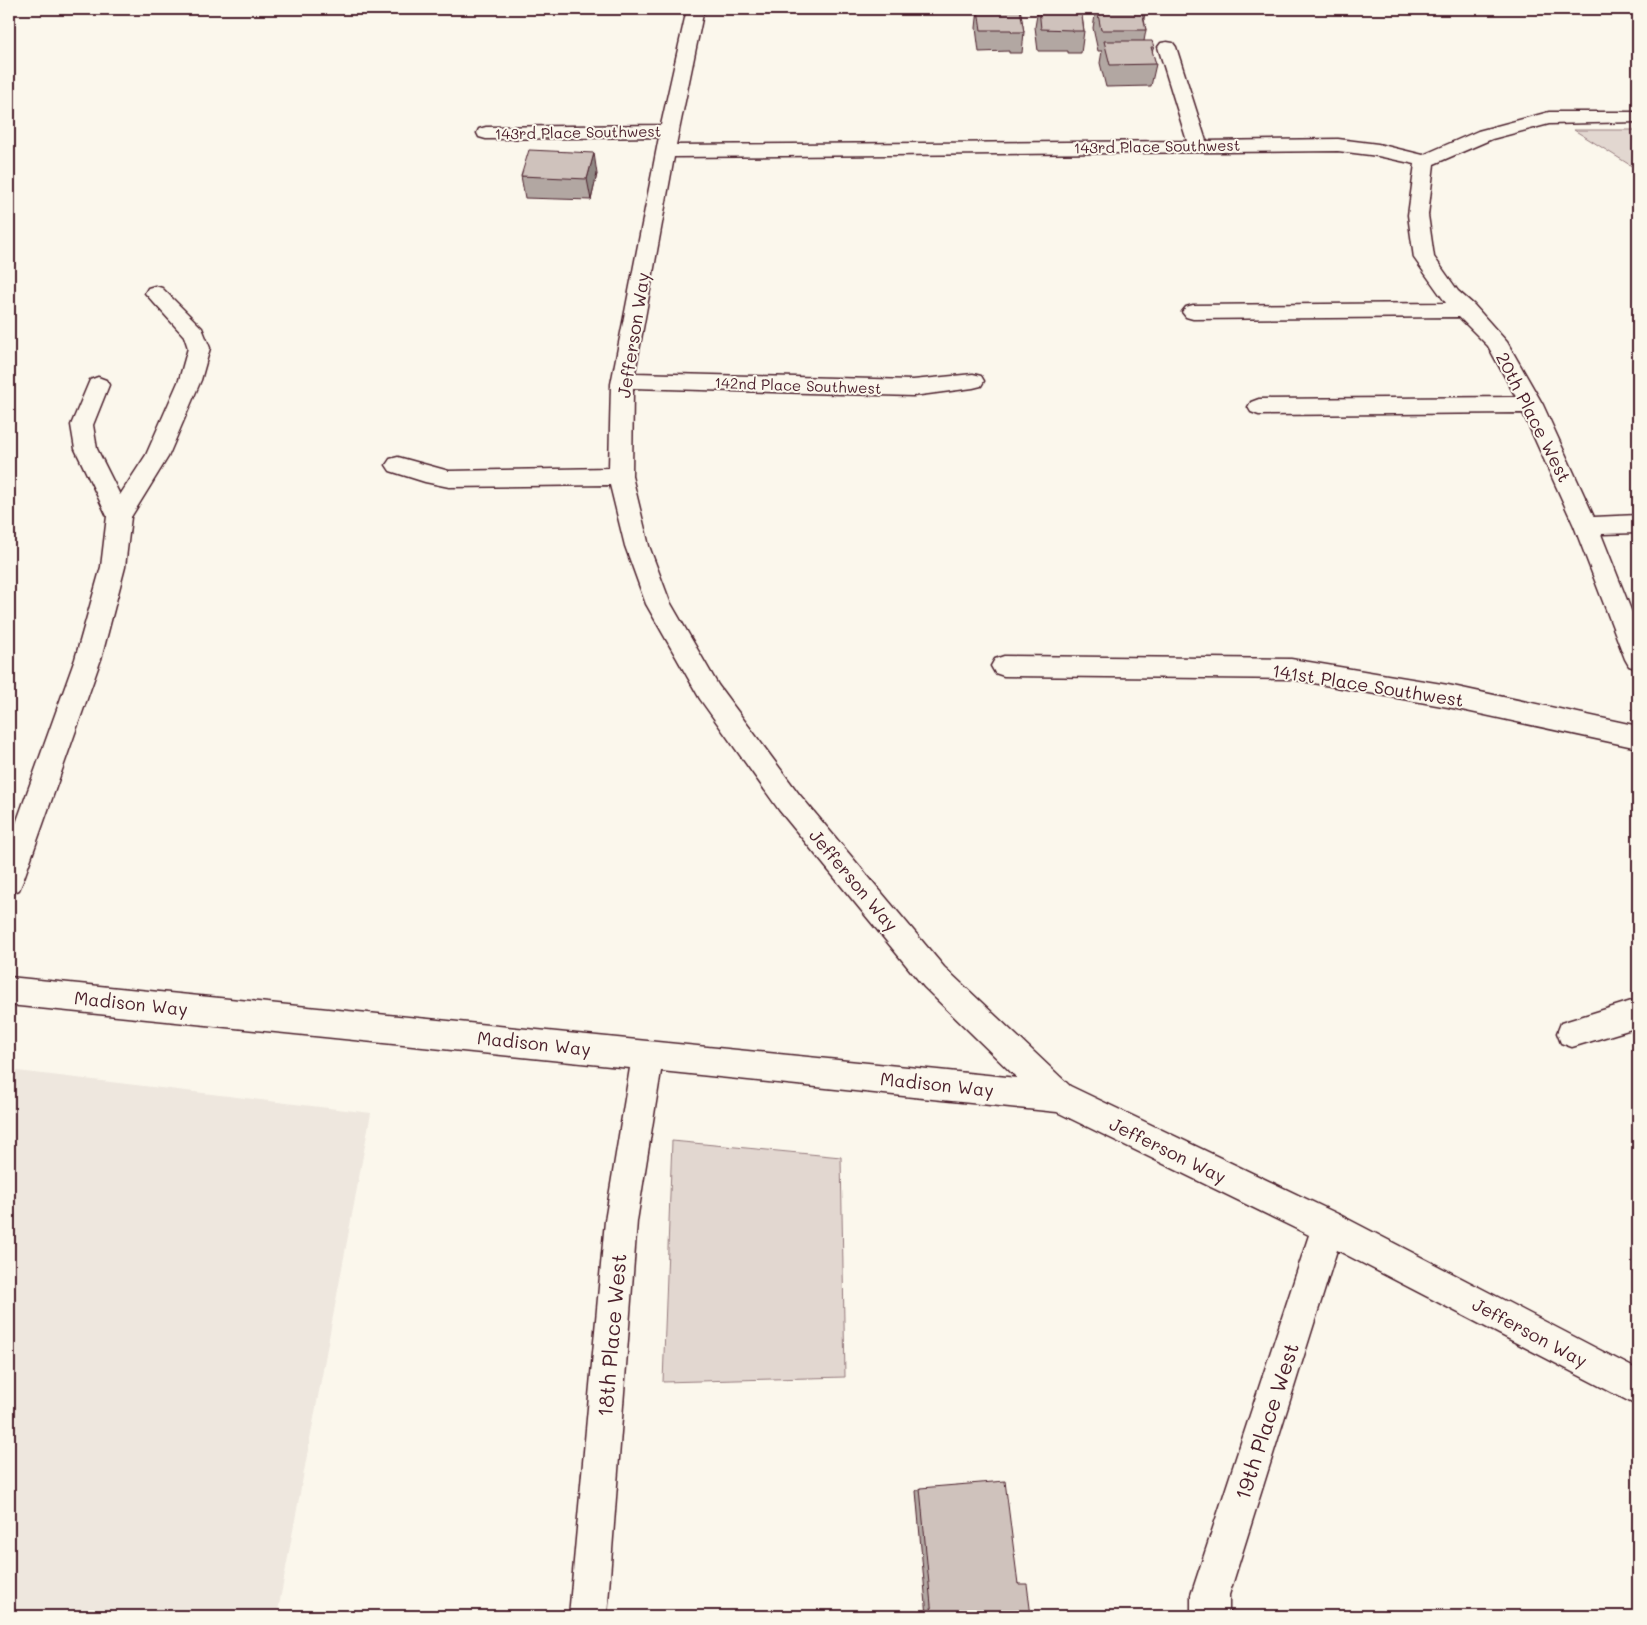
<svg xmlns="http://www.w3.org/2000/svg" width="1647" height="1625" viewBox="0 0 1647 1625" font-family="Mali,sans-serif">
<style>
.built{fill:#eee7de}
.green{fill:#e2d7d0;stroke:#967b7e}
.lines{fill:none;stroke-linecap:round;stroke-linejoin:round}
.minor-casing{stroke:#4a1f2b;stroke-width:3}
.minor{fill:#fbf7ec;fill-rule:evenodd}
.wall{fill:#b2a7a2;stroke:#4a1f2b}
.shaded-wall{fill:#918884;stroke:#4a1f2b}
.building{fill:#cfc2bc;stroke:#4a1f2b}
.labels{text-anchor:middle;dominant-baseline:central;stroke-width:4;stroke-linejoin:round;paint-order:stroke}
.far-street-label{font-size:15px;fill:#4a1f2b;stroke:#fbf7ec}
.street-label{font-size:18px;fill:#4a1f2b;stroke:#fbf7ec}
.near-street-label{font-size:21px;fill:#4a1f2b;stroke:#fbf7ec}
</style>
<rect width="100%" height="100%" fill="#fbf7ec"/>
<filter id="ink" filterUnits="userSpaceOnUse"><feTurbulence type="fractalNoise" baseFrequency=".02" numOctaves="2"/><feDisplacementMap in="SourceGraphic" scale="10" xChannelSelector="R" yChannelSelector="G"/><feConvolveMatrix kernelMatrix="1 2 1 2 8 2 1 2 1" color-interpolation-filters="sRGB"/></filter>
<g filter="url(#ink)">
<path class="built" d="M9 1070 371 1113 277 1616H9Z"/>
<path class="green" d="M1574 130H1638V170Z
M672 1141 841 1157 845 1377 663 1382Z"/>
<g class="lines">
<defs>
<path id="minor" d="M687 9H704L676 145 1187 141 1158 47 1161 43 1167 42 1173 43 1176 47 1206 141 1338 139 1378 144 1423 155 1478 131 1549 112H1638V122L1549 124 1492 139 1434 164 1428 215 1434 257 1458 291 1474 305 1507 342 1543 405 1594 517 1638 515V533L1601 534 1638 628V669L1629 666 1625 659 1574 526 1523 413 1259 415 1251 412 1248 407 1251 402 1259 399 1516 397 1488 346 1459 317 1193 319 1186 317 1182 312 1186 307 1193 305 1446 303 1414 258 1408 215 1415 164 1378 156 1338 151 674 157 635 373 913 380 973 374 981 376 984 381 981 386 973 388 913 396 633 388 632 476 649 546 670 602 718 685 799 794 944 967 1070 1086 1340 1215 1638 1370V1406L1337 1250 1229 1595V1616H1191V1595L1309 1235 1057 1112 661 1071 637 1221 607 1616H569L605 1221 630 1068 9 1005V977L1017 1078 924 987 779 810 700 699 646 604 625 546 610 485 449 487 425 482 390 471 386 465 390 459 398 457 449 471 609 468 611 384 659 137 486 139 479 137 477 133 479 129 486 127 661 125Z
M155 286 162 288 202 328 210 348 201 380 168 457 131 517 125 567 101 659 23 881 19 890 9 894V843L75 659 101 567 107 516 75 449 71 425 90 380 98 377 106 380 109 385 93 425 97 449 120 495 146 455 179 380 188 348 184 336 145 293 148 288Z
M1004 656 1291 659 1448 685 1638 726V748L1448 707 1291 679 1004 676 995 673 991 666 995 659Z
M1638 999V1027L1572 1047 1561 1043 1557 1033 1561 1023Z"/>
</defs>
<use href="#minor" class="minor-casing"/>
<use href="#minor" class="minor"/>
</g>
<path class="wall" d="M978 9H1020L1024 32 1022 53H1009V51L979 52 976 28Z
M1038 9H1081L1084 31 1081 53H1068V51H1038L1035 27Z
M1096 9H1144L1145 13 1144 19 1146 30 1144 41 1154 47 1152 52 1156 64 1151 86 1106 87 1100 63 1102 51H1098L1093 28Z
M597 174 591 200 525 198 521 176Z
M920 1488 1018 1583 1031 1616H927L916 1491Z"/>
<path class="shaded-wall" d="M594 153 597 174 591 200 587 179Z"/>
<path class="building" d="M978 9H1020L1024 32H1012L1011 30H981Z
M1039 9H1081L1084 31H1072V30L1041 29Z
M1097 9H1144L1145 13H1142L1146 30H1101Z
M1104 41H1152L1154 47H1151L1156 64 1110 65Z
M529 150 594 153 587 179 521 176Z
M1005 1481 1018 1584H1027L1031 1616H932L920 1488Z"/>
</g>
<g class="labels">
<g class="far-street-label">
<text transform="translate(578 132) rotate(-1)">143rd Place Southwest</text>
<text transform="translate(1157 146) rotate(-1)">143rd Place Southwest</text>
<text transform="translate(798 385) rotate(2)">142nd Place Southwest</text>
</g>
<g class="street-label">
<text transform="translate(633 335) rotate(-81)">Jefferson Way</text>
<text transform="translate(1534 417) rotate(63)">20th Place West</text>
<text transform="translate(1368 685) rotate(9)">141st Place Southwest</text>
<text transform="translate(854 880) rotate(50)">Jefferson Way</text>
<text transform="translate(131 1003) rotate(6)">Madison Way</text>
<text transform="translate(534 1043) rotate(6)">Madison Way</text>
<text transform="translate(937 1084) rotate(6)">Madison Way</text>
<text transform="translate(1168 1150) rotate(26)">Jefferson Way</text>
<text transform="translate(1530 1332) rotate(28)">Jefferson Way</text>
</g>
<g class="near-street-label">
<text transform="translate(611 1335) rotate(-85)">18th Place West</text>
<text transform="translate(1266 1421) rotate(-72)">19th Place West</text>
</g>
</g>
<rect width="1647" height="1625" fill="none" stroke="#fbf7ec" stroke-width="30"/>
<rect x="15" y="15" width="1617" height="1595" fill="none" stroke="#4a1f2b" stroke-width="2" filter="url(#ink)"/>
</svg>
